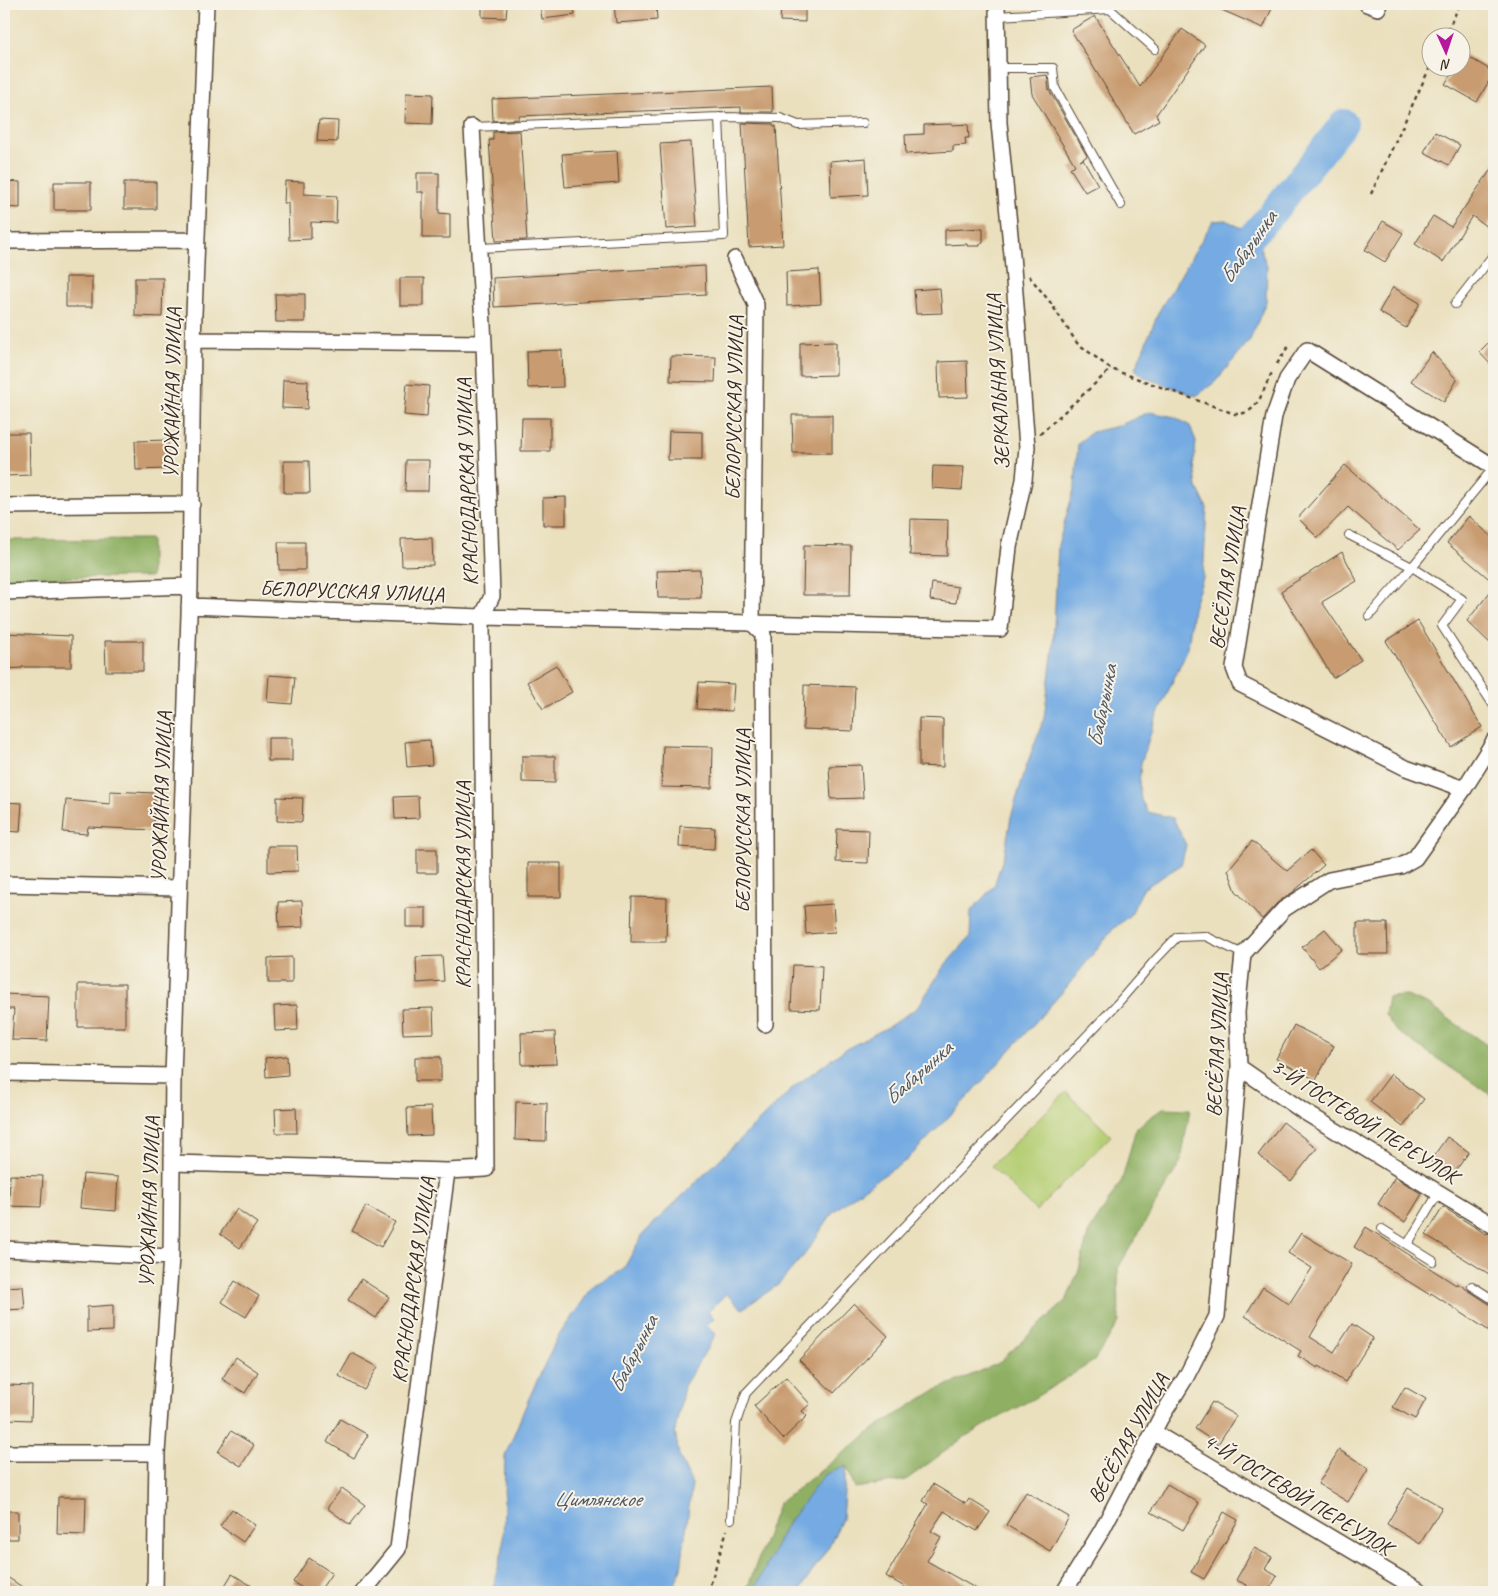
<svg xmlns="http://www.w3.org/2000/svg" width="1498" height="1596" viewBox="0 0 1498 1596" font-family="Caveat,sans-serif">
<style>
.green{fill:#b4cd72;stroke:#787c48}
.forest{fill:#8fb064;stroke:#656d41}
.water{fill:#74abe2;stroke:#586a80}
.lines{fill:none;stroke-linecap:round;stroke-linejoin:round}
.river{stroke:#74abe2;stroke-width:28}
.building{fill:#c89b70}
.lane-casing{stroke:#554536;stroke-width:10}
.street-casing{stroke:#554536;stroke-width:18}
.path{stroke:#554536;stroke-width:2.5;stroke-dasharray:4 4;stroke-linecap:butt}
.lane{stroke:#fff;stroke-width:8}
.street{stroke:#fff;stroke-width:15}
.labels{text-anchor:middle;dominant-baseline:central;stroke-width:4;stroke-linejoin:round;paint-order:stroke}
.street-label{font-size:21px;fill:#3b2a1e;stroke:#f7f3e8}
.water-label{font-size:22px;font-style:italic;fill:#4f5763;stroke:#f7f3e8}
</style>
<rect width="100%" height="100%" fill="#f7f3e8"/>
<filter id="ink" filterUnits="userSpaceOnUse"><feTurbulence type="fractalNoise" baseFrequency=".02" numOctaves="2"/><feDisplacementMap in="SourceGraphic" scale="10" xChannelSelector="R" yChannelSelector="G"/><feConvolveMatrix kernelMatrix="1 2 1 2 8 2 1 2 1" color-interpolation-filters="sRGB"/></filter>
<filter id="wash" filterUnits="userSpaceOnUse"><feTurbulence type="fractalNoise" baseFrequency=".0096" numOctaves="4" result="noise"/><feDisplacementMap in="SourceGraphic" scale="20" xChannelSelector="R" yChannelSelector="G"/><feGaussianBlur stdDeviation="1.12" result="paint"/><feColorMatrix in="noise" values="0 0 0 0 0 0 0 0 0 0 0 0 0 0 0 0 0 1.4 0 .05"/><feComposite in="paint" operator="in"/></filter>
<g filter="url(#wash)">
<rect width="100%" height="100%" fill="#eae0be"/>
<path class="green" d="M1066 1092 1111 1136 1036 1211 991 1166Z"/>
<path class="forest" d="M151 539V577L4 578V540Z
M1406 996 1429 1005 1494 1050V1097L1395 1030 1385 1015 1388 997Z
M1163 1108 1190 1109 1181 1161 1118 1268 1119 1322 1094 1361 1036 1397 966 1436 906 1480 855 1488 846 1466 787 1524 753 1592H746L778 1504 878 1426 934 1391 997 1364 1066 1301 1079 1270 1088 1234 1122 1180 1136 1128Z"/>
<path class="water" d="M1226 220 1255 235 1267 266 1266 302 1250 340 1215 382 1196 396 1146 378 1135 369 1159 311 1213 221Z
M1149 412 1175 417 1190 426 1196 441 1194 465 1197 487 1207 508 1203 578 1193 608 1188 648 1155 720 1141 763 1139 783 1141 800 1148 812 1173 818 1186 845 1181 865 1143 889 1131 914 1112 930 1066 988 969 1096 907 1160 864 1188 833 1212 805 1254 778 1285 742 1309 726 1294 708 1312 714 1318 707 1325 716 1334 684 1386 675 1431 679 1456 692 1484 681 1568 672 1592H492L503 1548 505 1456 529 1398 557 1338 594 1285 623 1270 643 1234 795 1086 844 1050 888 1027 918 1007 944 966 970 937 971 911 994 886 1005 852 1011 817 1026 767 1044 718 1053 648 1058 545 1075 486 1078 443 1092 432 1118 426Z
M846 1466 842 1519 829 1546 799 1592H753L787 1524 824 1475Z"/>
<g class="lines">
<path class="river" d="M1232 265 1244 245 1273 212 1344 123"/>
</g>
<g id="blocks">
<path class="building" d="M548 4H574L575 15 542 19 540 5Z
M614 4H656L657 20 616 23Z
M1208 4H1274L1263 28Z
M482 5H507L506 18 482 17Z
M781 7 805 8V22L780 21Z
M1095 16 1140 87 1182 29 1205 45 1156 115 1159 120 1134 134 1071 30Z
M1460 52 1494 72 1477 102 1445 84 1455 68H1460Z
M1047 75 1049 90 1087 156 1080 161 1083 159 1098 185 1085 192 1070 168 1075 165 1032 94 1030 77Z
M772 87 773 112H741V107L519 116V119L493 121 492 99Z
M406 93 433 94 432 124 405 123Z
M319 120 338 121 337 142 317 141Z
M742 123 773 124 774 126H776L783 245 749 247Z
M952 124V125L968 124 969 138H965L966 145 953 146V151L906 154 905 135 924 134V125Z
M520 131 527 240 496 241 489 140H493V132Z
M1435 132 1460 145 1449 165 1424 152Z
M691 142 697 227 666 229 660 144Z
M617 151 619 183 565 187 562 154Z
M866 158 868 195 831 197 830 161Z
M1494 165V216L1487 227 1472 216 1443 262 1415 244 1433 216 1451 227Z
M417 173H439V213L450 214V238H423V192H417Z
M4 181 20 182V208L4 207Z
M285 181 304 182V194L337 196 336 223 311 222V239L289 240 288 203H284Z
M54 182H91V210H54Z
M124 182H156V209H124Z
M1383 221 1403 233 1385 262 1365 250Z
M983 228V243L980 244V246H967V244L945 245V230Z
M705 266 706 295 494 307 493 278Z
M819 270 821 304 787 306 786 272Z
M66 277H92V307H66Z
M135 278H163L162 317 135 316Z
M400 278H424V306H400Z
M1393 287 1420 303 1406 328 1379 312Z
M940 288 942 313 916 314 914 290Z
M275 294H305V322H276Z
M1494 337V368L1479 352Z
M836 342V375L800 376V343Z
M562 350 563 387 528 388 527 351Z
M1432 352 1457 380 1444 402 1411 381Z
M671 356 716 357 715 382 670 381Z
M967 361 968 397 939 398 938 362Z
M283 380 308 381 307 409 282 408Z
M407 384 429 386 427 417 404 415Z
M792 415H832V453H793Z
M522 418H550V451H521Z
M669 431 702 432V460H668Z
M4 433H29L30 475 5 476Z
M168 440V469L136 470 135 441Z
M406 460H429L428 491H405Z
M284 461H309L310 493H284Z
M1345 465 1420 530 1398 550 1348 507 1318 538 1298 518Z
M933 466 964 467 962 490 932 488Z
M566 497V525H543V498Z
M1469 516 1494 539V583L1447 543Z
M911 519 948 520 947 556 910 555Z
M432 538 433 565 402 566 401 539Z
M278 542H305V570H279Z
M804 545 851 546 850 595H803Z
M1342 552 1357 581 1322 602 1361 660 1333 678 1281 591Z
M700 570 701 598H658L657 571Z
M932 583 958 587 956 603 930 600Z
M1494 587V647L1467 621Z
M1418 621 1482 727 1451 747 1386 641Z
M4 633 71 636V667H22V668L4 669Z
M105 641H143V671H106Z
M556 665 572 692 543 709 527 682Z
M269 675 295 677 292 704 267 702Z
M699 682 734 684 732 711 697 709Z
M804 685 855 687 853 731 803 729Z
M919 718 943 719V767L919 766Z
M268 738H292V761H268Z
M430 740 432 765 407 767 405 742Z
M663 746 713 747 712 788 661 787Z
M522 756H555V783L522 782Z
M861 765 863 798 831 799 829 766Z
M110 791 155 793 154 830 88 827 87 834 63 832 66 800 110 804Z
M418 796 419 818 395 819 394 797Z
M277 797 303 798 302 822 277 821Z
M4 802 22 803 20 832 4 831Z
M680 826 715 828 714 849 679 847Z
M837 829 869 830 868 863 836 862Z
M1252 841 1287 871 1311 850 1324 865 1293 892 1277 903 1262 919 1236 891 1228 870Z
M268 846H297L298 871 268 872Z
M417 849H437V873H417Z
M528 863H561V897H528Z
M632 897 667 898 666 942H631Z
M302 901 303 927 279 928 278 902Z
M833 904 835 932 806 934 804 906Z
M406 908H426V927H406Z
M1357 923H1387L1388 954H1357Z
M1325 929 1342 949 1319 968 1302 947Z
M442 956 444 981 417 983 416 957Z
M292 957V983H268V958Z
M793 965 822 966 820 1010 791 1009Z
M78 984H125V1027H78Z
M4 994 49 996 47 1041 12 1040 14 1009H4Z
M297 1005 298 1030 275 1031 274 1006Z
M433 1008 434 1033 403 1034 402 1009Z
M1294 1025 1334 1046 1316 1080 1276 1059Z
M555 1032 556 1064 522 1065 521 1033Z
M287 1056 288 1075 266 1077 265 1058Z
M415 1057H441V1081H415Z
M1391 1074 1424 1099 1403 1127 1370 1102Z
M516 1102 547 1103 546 1141 515 1140Z
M431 1107 432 1135 408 1136 407 1108Z
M296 1108 297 1133H276L275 1109Z
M1283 1122 1317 1148 1291 1181 1258 1155Z
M1447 1137 1469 1152 1452 1176 1430 1161Z
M83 1174 118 1177 116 1211 80 1208Z
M10 1175 43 1176 41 1207 9 1206Z
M1395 1177 1422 1194 1405 1222 1378 1204Z
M366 1206 395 1222 381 1247 352 1231Z
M1443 1207 1486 1234 1487 1233 1494 1235V1277L1426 1235Z
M237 1209 257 1223 240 1248 220 1234Z
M1366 1227 1456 1285 1457 1283 1494 1307V1334L1431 1293 1430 1295 1354 1247Z
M1301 1233 1352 1264 1310 1337 1334 1352 1352 1324 1373 1338 1345 1382 1319 1366 1318 1368 1298 1356 1301 1351 1245 1316 1263 1287 1289 1304 1312 1268 1288 1253Z
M361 1279 389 1297 376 1318 348 1300Z
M235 1281 259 1296 246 1317 222 1302Z
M23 1286 25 1309 4 1310V1287Z
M854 1303 888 1336 834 1393 799 1360Z
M113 1305V1331L87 1332V1307Z
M352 1353 378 1367 364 1390 339 1376Z
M236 1357 258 1372 245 1393 222 1379Z
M786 1377 810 1404 802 1411 807 1416 783 1439 754 1406Z
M8 1385 32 1386 31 1420 7 1419Z
M1405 1387 1426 1399 1415 1419 1393 1407Z
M1212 1402 1236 1416 1218 1444 1195 1429Z
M340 1419 368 1435 354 1458 327 1442Z
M231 1431 254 1445 241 1466 218 1452Z
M1339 1450 1369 1468 1348 1502 1318 1484Z
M933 1484 966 1504 969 1499 990 1512 977 1531 944 1511 931 1531 941 1537 927 1561 982 1592H913L886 1576 928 1504 923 1501Z
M1167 1484 1199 1503 1183 1530 1151 1512Z
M342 1488 365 1505 350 1525 327 1508Z
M1408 1488 1442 1507 1420 1544 1387 1524Z
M1026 1492 1069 1517 1050 1551 1006 1525Z
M58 1497H86L85 1535 57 1534Z
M232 1509 255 1525 243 1542 220 1526Z
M4 1511H18V1539H4Z
M1224 1512 1238 1520 1204 1579 1191 1572Z
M1254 1548 1272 1557 1265 1569 1277 1576 1268 1592H1243L1247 1585 1236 1580Z
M309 1558 332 1573 319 1592H308L293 1582Z
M232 1574 262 1592H221Z
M4 1575 30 1592H4Z"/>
</g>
</g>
<g filter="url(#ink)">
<use href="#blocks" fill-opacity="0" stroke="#554536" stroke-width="1"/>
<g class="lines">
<defs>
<path id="lane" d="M998 16 1110 9 1155 49
M999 68H1053L1055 88 1121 205
M472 127 719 117 780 118 798 125 863 123
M480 248 724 236 719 117
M1455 304 1494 254
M1349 535 1412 567 1494 467
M1369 616 1412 567 1462 599 1442 626 1494 706
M1382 1229 1433 1261
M1407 1245 1439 1192
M1472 1286 1494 1300
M731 1519 736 1423 746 1393 1117 1004 1155 960 1177 937 1205 936 1243 954"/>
<path id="street" d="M1367 4 1378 8
M4 241 197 240
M193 340 484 343
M4 506 192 504
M4 592 190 586
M189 606 482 617 752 623 756 305 735 259
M752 623 1000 629 1009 547 1024 480 1027 447 1012 255 999 123 997 4
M752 623 763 634 765 1024
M1464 789 1494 741
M4 884 179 888
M1239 1067 1303 1111 1494 1226
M4 1073 173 1076
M173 1163 447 1171
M4 1249 171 1257
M1153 1432 1422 1592
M4 1453H157
M155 1592 157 1453 171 1257 173 1076 190 586 193 340 206 4
M363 1592 398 1549 447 1171 486 1169 482 617 492 596 484 343 472 127
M1064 1592 1102 1530 1160 1419 1186 1377 1217 1316 1239 1067 1237 1012 1243 954 1284 909 1329 880 1401 866 1415 858 1464 789 1406 768 1240 684 1234 668 1274 416 1287 379 1307 350 1494 467"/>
</defs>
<use href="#lane" class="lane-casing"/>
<use href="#street" class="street-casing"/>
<path class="path" d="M1444 38 1460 4
M1371 194 1430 67
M1029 276 1050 302 1077 343 1111 369 1235 414C1260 415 1262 389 1273 371
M1277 364 1287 348 1289 347
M1040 434 1111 369
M708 1592 727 1530"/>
<use href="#lane" class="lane"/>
<use href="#street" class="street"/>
</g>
</g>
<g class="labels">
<g class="street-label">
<text transform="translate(998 382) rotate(-93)">ЗЕРКАЛЬНАЯ УЛИЦА</text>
<text transform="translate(172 393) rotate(-89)">УРОЖАЙНАЯ УЛИЦА</text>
<text transform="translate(734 408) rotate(-89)">БЕЛОРУССКАЯ УЛИЦА</text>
<text transform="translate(467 482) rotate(-92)">КРАСНОДАРСКАЯ УЛИЦА</text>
<text transform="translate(1227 578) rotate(-81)">ВЕСЁЛАЯ УЛИЦА</text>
<text transform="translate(352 591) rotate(2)">БЕЛОРУССКАЯ УЛИЦА</text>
<text transform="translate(161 797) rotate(-88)">УРОЖАЙНАЯ УЛИЦА</text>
<text transform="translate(743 821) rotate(-90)">БЕЛОРУССКАЯ УЛИЦА</text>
<text transform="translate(463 885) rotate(-90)">КРАСНОДАРСКАЯ УЛИЦА</text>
<text transform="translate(1217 1045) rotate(-87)">ВЕСЁЛАЯ УЛИЦА</text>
<text transform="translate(1365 1121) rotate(32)">3-Й ГОСТЕВОЙ ПЕРЕУЛОК</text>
<text transform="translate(149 1202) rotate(-88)">УРОЖАЙНАЯ УЛИЦА</text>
<text transform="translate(413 1280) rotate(-82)">КРАСНОДАРСКАЯ УЛИЦА</text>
<text transform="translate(1128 1438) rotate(-61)">ВЕСЁЛАЯ УЛИЦА</text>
<text transform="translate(1298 1494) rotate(31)">4-Й ГОСТЕВОЙ ПЕРЕУЛОК</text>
</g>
<g class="water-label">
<text transform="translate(1248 247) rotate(-55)">Бабарынка</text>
<text transform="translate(1102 706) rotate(-79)">Бабарынка</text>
<text transform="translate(918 1073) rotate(-42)">Бабарынка</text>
<text transform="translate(633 1354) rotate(-63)">Бабарынка</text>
<text x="597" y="1499">Цимлянское</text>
</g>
</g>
<rect width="1498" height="1596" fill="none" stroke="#f7f3e8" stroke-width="20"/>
<g transform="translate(1446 52) rotate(177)"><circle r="24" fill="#f7f3e8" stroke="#aca397"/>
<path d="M0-4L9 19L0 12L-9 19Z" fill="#b5179e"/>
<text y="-8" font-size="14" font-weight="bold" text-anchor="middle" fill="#3b2a1e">N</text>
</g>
</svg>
